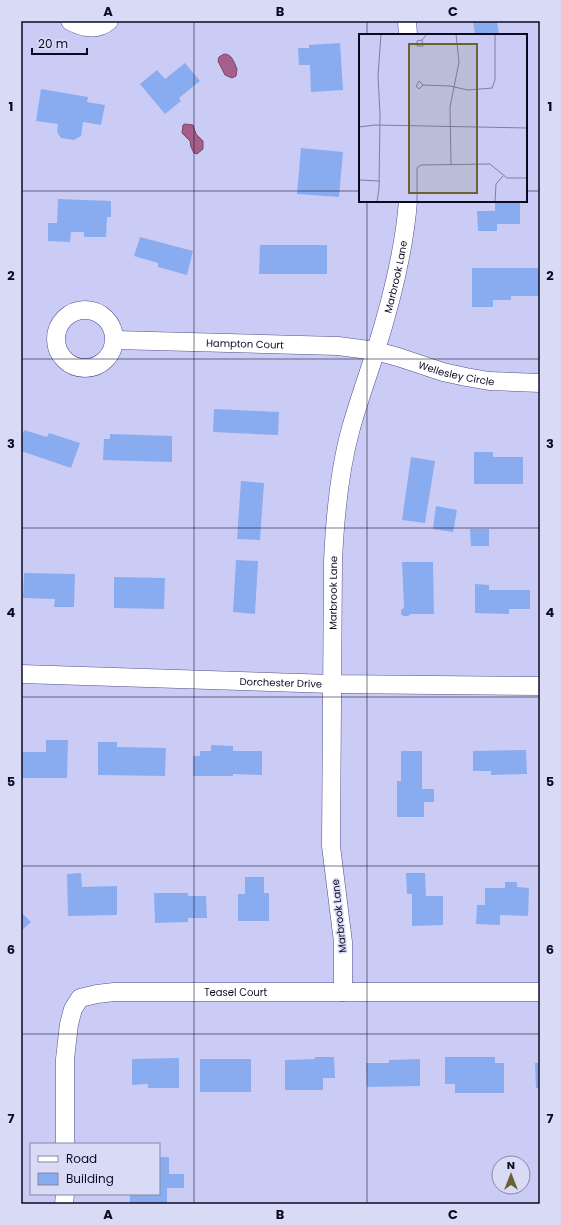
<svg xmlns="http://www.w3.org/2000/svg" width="561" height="1225" viewBox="0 0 561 1225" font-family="Poppins,sans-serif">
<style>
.water{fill:#a65f8a;stroke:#78466b}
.building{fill:#89acf0}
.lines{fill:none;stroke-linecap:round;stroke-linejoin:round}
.minor-casing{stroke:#52508b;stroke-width:19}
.minor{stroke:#fff;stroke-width:18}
.grid{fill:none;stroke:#0c0a22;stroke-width:1;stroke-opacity:0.55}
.labels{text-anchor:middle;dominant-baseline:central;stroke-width:3;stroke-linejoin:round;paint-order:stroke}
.street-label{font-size:10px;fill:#0c0a22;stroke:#d9dbf6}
.inset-road{fill:none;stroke:#7f7ea1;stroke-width:1}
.view{fill:#686330;fill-opacity:0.15;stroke:#686330;stroke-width:2}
.inset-edge{fill:none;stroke:#0c0a22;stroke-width:2}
.neatline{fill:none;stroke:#0c0a22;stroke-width:1.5}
.grid-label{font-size:13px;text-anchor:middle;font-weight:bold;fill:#0c0a22}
</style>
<rect width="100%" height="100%" fill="#cbccf5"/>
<path class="water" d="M224 54C232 54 234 62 237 69L236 76 232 78 225 75 218 61 219 57Z
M185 124 193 125 196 134 203 141V149L197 154 194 153 191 147 190 141 182 133 183 125Z"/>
<path class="building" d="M473 21H497L499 35 475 34Z
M340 43 343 90 311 92 310 65H299L298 48H309V45Z
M185 63 200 81 179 98 181 101 165 114 140 84 157 70 165 79Z
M41 89 88 97 87 102 105 105 101 125 83 122 81 136 74 140 61 138 57 132 58 124 36 121Z
M301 148 343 152 339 197 297 194Z
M58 199 111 201V217H107L106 237H84V232H71L70 242 48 241V223H57Z
M495 201H520V224H497V231H478L477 211H495Z
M140 237 193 251 187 275 158 267V263L134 256Z
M260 245H327V274H259Z
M472 268H540V296H511V300H493V307H472Z
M214 409 279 412 278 435 213 432Z
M24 430 47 437 49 433 80 443 71 468 21 451V439Z
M110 434 172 436V462L103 460 104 439H110Z
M474 452H493V457H523V484H474Z
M411 457 435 461 425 523 402 520Z
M241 481 264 483 260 540 237 539Z
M436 506 457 510 453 532 433 529Z
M470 529H489V546H471Z
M236 560 258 561 255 614 233 612Z
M402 562H433L434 614H411L408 616H403L401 614V610L404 608Z
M24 573 75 574 74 607H54L55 599 23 598Z
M114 577 165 578 164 609 114 608Z
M475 584 489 585V590H530V609H509V614L475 613Z
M46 740H68L67 778H22V752H46Z
M98 742H117V747L166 748 165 776 98 775Z
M211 745 233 746V751H262V775L233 774V776H193V756H200V751H211Z
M526 750 527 774 491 775V771H473V751Z
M401 751H422V789H434V802H424V817H397V781H401Z
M81 873 82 887 117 886V915L68 916 67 874Z
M406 873H425L426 896H443V925L412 926V894H407Z
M245 877H264V893H269V921H238V894H245Z
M505 882H517V887L529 888 528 916 500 915V925L476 924 477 905H485V888H505Z
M154 893H188V896H206L207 918H188V922L155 923Z
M21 912 31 922 21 931Z
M315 1057H334L335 1078H323V1090H285V1060L315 1059Z
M445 1057H495V1063H504V1093H455V1084H445Z
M179 1058V1088H148V1084L132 1085V1059Z
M200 1059H251V1092H200Z
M420 1059V1086L367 1087 366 1063H389V1060Z
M535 1063H540V1088H536Z
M159 1157H169V1174H184V1188H167V1204H130V1194H159Z"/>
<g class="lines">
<defs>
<g id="minor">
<path d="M70 21C83 28 97 31 109 21"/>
<path d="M407 21 408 35"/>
<circle cx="85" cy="339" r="29"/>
<path id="s1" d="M115 340 338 346 376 351 398 357 443 372 466 377 489 381 540 383"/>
<path id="s2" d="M21 674 332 684 540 686"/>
<path id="s3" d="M343 992V942L331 846 333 561C335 516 339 471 351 428 358 403 367 378 375 353 391 303 404 252 408 201"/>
<path id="s4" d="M65 1144V1059L69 1024 73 1009 80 998 97 994 114 992H540"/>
<path d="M64 1204 65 1194"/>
</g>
</defs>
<use href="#minor" class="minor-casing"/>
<use href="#minor" class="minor"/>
</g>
<path class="grid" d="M194 21V1204M367 21V35M21 191H360M526 191H540M367 201V1204M21 359H540M21 528H540M21 697H540M21 866H540M21 1034H540"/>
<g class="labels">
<g class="street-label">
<text stroke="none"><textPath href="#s3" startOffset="724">Marbrook Lane</textPath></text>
<text stroke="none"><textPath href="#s1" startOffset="130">Hampton Court</textPath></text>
<text stroke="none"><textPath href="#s1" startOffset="345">Wellesley Circle</textPath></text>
<text stroke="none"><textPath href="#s3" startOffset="400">Marbrook Lane</textPath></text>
<text stroke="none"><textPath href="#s2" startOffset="260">Dorchester Drive</textPath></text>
<text transform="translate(339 916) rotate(-96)">Marbrook Lane</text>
<text stroke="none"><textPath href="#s4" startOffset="305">Teasel Court</textPath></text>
</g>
</g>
<g transform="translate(359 34)">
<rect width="168" height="168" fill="#cbccf5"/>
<path class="inset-road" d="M63 6 64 12H58V7L63 6 68 0M64 51 60 55 57 52 60 47 64 51 91 52 109 56 133 54 136 46V0M0 93 16 91 168 94M92 130 91 73 100 28 97 0M0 146 21 147M18 168 20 155 21 80 19 42 22 0M58 168V134L62 131 131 130 148 144H168M136 168 137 150 144 142"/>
<path class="view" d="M50 10H118V159H50Z"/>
<rect width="168" height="168" class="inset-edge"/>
</g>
<rect width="561" height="1225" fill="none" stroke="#d9dbf6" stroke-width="44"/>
<rect x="30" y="1143" width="130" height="52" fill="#d9dbf6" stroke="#8787a1"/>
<rect x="38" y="1156" width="20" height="6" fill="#ffffff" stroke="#8787a1"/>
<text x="66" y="1163" font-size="12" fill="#0c0a22">Road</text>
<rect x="38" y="1173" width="20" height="12" fill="#89acf0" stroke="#8787a1"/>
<text x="66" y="1183" font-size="12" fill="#0c0a22">Building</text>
<g transform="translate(511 1175)"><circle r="19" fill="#d9dbf6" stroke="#8787a1"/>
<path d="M0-3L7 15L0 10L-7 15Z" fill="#686330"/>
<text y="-6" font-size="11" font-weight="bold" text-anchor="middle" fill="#0c0a22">N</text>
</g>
<path d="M32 48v6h55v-6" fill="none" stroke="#0c0a22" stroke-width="2"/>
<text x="38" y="48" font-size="12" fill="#0c0a22" stroke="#d9dbf6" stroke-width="3" paint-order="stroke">20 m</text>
<rect x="22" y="22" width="517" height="1181" class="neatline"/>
<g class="grid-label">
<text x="108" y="16">A</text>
<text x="280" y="16">B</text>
<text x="453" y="16">C</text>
<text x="11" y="111">1</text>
<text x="550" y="111">1</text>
<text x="11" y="280">2</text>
<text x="550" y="280">2</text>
<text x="11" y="448">3</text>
<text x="550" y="448">3</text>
<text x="11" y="617">4</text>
<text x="550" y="617">4</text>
<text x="11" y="786">5</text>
<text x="550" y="786">5</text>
<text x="11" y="954">6</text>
<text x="550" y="954">6</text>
<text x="11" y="1123">7</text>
<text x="550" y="1123">7</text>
<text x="108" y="1219">A</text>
<text x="280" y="1219">B</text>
<text x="453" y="1219">C</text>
</g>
</svg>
